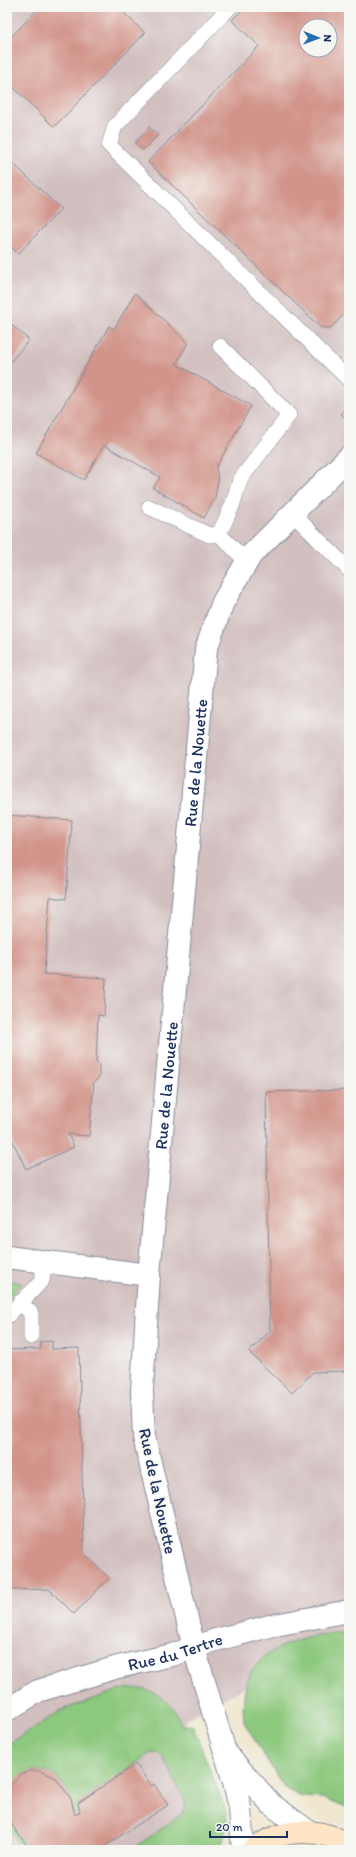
<svg xmlns="http://www.w3.org/2000/svg" width="356" height="1857" viewBox="0 0 356 1857" font-family="Itim,sans-serif">
<style>
.industrial{fill:#d2bfc0;fill-rule:evenodd}
.green{fill:#8cc87d;stroke:#547c6e}
.building{fill:#d2948a;fill-rule:evenodd}
.lines{fill:none;stroke-linecap:round;stroke-linejoin:round}
.lane-casing{stroke:#858a96;stroke-width:16}
.street-casing{stroke:#858a96;stroke-width:24}
.secondary-casing{stroke:#858a96;stroke-width:24}
.path{stroke:#858a96;stroke-width:2.5;stroke-dasharray:3 3;stroke-linecap:butt}
.lane{stroke:#fff;stroke-width:15}
.street{stroke:#fff;stroke-width:22}
.secondary{stroke:#fde5c5;stroke-width:22}
.labels{text-anchor:middle;dominant-baseline:central;stroke-width:3.5;stroke-linejoin:round;paint-order:stroke}
.street-label{font-size:17px;fill:#1b2f5e;stroke:#f6f6f2}
</style>
<rect width="100%" height="100%" fill="#f6f6f2"/>
<filter id="ink" filterUnits="userSpaceOnUse"><feTurbulence type="fractalNoise" baseFrequency=".025" numOctaves="2"/><feDisplacementMap in="SourceGraphic" scale="8" xChannelSelector="R" yChannelSelector="G"/><feConvolveMatrix kernelMatrix="1 2 1 2 8 2 1 2 1" color-interpolation-filters="sRGB"/></filter>
<filter id="wash" filterUnits="userSpaceOnUse"><feTurbulence type="fractalNoise" baseFrequency=".012" numOctaves="4" result="noise"/><feDisplacementMap in="SourceGraphic" scale="16" xChannelSelector="R" yChannelSelector="G"/><feGaussianBlur stdDeviation="0.9" result="paint"/><feColorMatrix in="noise" values="0 0 0 0 0 0 0 0 0 0 0 0 0 0 0 0 0 1.4 0 .05"/><feComposite in="paint" operator="in"/></filter>
<g filter="url(#wash)">
<rect width="100%" height="100%" fill="#efe6ce"/>
<path class="industrial" d="M7 7H349V1636L346 1634 185 1719 202 1810 153 1850H7ZM306 26H330V50H306Z"/>
<path class="green" d="M7 1280 22 1283 7 1298Z
M349 1632V1809L322 1798 302 1797 295 1794 286 1789 280 1781C272 1768 264 1755 256 1742 253 1736 248 1730 245 1724 242 1713 243 1701 245 1690 253 1644 310 1635 349 1632Z
M131 1688C157 1689 173 1702 182 1726L192 1724 227 1814V1826L220 1850H131L182 1814 186 1802 163 1758 158 1753H151L78 1803 80 1812 75 1815C73 1802 67 1786 56 1777 36 1761 11 1775 7 1798V1745L62 1710 119 1690Z
M7 1798C8 1818 14 1833 28 1847L23 1850 7 1827Z"/>
<g id="blocks">
<path class="building" d="M40 7H118L145 33 54 127 7 81V41Z
M245 7H349V309L331 328H321L148 162 259 46 232 20ZM306 26H330V50H306Z
M149 127 158 135 143 150 135 143Z
M7 158 61 209 18 254 7 243Z
M135 293 188 343 176 364 251 406 216 467 218 480 215 498 204 518 153 488 160 477 104 445 84 480 36 453 109 326 114 329Z
M7 321 29 340 7 366Z
M349 405V417L347 419 341 414Z
M7 815 72 820 66 899 50 897 44 974 106 978 104 1016 98 1015 96 1061 99 1065V1078L94 1082 89 1136 68 1134 74 1147 26 1169 7 1129Z
M349 1090V1371L313 1372 292 1393 249 1352 270 1331 266 1092Z
M52 1341V1349L79 1348 84 1553 109 1578 74 1614 49 1589 7 1590V1350L41 1349 40 1342Z
M136 1764 151 1786 154 1784 168 1805 99 1850H23L28 1847 13 1827 8 1813 7 1798 10 1786 20 1775 29 1771H40L56 1778 71 1799 75 1815 80 1812 78 1803Z"/>
</g>
</g>
<g filter="url(#ink)">
<use href="#blocks" fill-opacity="0" stroke="#858a96" stroke-width="1"/>
<g class="lines">
<defs>
<path id="lane" d="M230 7 115 126 109 145 349 380
M149 507 209 535 219 534 232 506 240 480 289 415 220 346
M292 513 349 570
M219 534 247 562
M20 1302 31 1313V1337
M7 1316C12 1311 41 1283 42 1280 44 1275 42 1267 43 1262"/>
<g id="street">
<path d="M7 1257 149 1275"/>
<path id="s1" d="M7 1710 38 1691 118 1667 172 1655 216 1640 270 1626 349 1611"/>
<path d="M230 1758 272 1805 309 1832"/>
<path id="s2" d="M243 1850 240 1808 234 1782 194 1648 144 1437 142 1391 149 1275 206 649 223 602 251 555 349 457"/>
</g>
<path id="secondary" d="M253 1850C281 1827 319 1827 349 1845"/>
</defs>
<use href="#lane" class="lane-casing"/>
<use href="#street" class="street-casing"/>
<use href="#secondary" class="secondary-casing"/>
<path class="path" d="M7 1840 14 1850"/>
<use href="#lane" class="lane"/>
<use href="#street" class="street"/>
<use href="#secondary" class="secondary"/>
</g>
</g>
<g class="labels">
<g class="street-label">
<text stroke="none"><textPath href="#s2" startOffset="1102">Rue de la Nouette</textPath></text>
<text stroke="none"><textPath href="#s2" startOffset="778">Rue de la Nouette</textPath></text>
<text transform="translate(158 1491) rotate(78)">Rue de la Nouette</text>
<text stroke="none"><textPath href="#s1" startOffset="179">Rue du Tertre</textPath></text>
</g>
</g>
<rect width="356" height="1857" fill="none" stroke="#f6f6f2" stroke-width="24"/>
<g transform="translate(318 38) rotate(91)"><circle r="19" fill="#f6f6f2" stroke="#9ea6b7"/>
<path d="M0-3L7 15L0 10L-7 15Z" fill="#1f6fb2"/>
<text y="-6" font-size="11" font-weight="bold" text-anchor="middle" fill="#1b2f5e">N</text>
</g>
<path d="M210 1831v6h77v-6" fill="none" stroke="#1b2f5e" stroke-width="2"/>
<text x="216" y="1831" font-size="12" fill="#1b2f5e" stroke="#f6f6f2" stroke-width="3" paint-order="stroke">20 m</text>
</svg>
